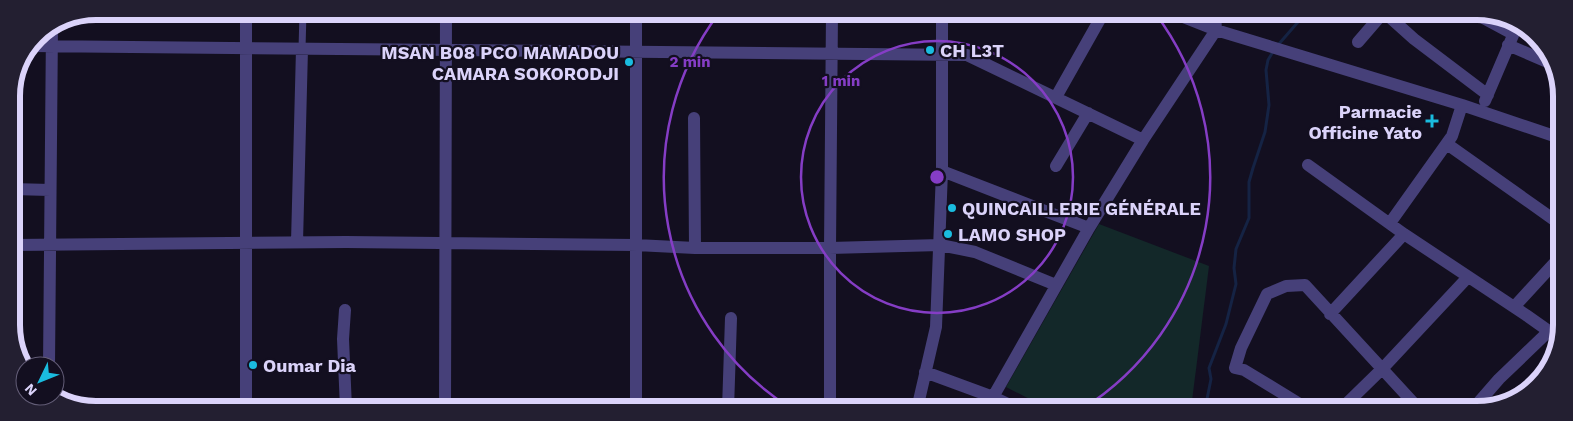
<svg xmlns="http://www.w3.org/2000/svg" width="1573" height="421" viewBox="0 0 1573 421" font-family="'Work Sans',sans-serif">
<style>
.green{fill:#132829}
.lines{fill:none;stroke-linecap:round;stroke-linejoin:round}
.stream{stroke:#152344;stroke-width:3}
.service{stroke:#464079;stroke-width:7}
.minor{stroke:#464079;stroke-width:12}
.ring{fill:none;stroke:#853dc5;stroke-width:2.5}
.poi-dot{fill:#1abcdf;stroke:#130f20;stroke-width:2}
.labels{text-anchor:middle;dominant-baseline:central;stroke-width:4.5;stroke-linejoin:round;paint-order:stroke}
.poi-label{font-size:18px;font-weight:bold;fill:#dbd3fa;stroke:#130f20;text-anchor:start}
.rim{fill:none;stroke:#dbd3fa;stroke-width:6}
.centre{fill:#853dc5;stroke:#130f20;stroke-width:2.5}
.ring-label{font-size:15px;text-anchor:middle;font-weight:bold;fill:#853dc5;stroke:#130f20;stroke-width:4.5;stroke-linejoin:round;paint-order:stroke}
</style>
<rect width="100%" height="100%" fill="#130f20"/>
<path class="green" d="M1099 224 1209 266 1191 409H1049L1006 387Z"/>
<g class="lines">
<path class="stream" d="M1278 45 1298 22 1304 13
M1205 409 1211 379 1209 368 1226 324 1236 284 1234 268 1236 249 1249 218V182L1253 168 1265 132 1269 105 1266 70 1268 60 1274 50"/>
<path class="service" d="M302 49 303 12"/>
<path class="minor" d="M246 11V408
M1173 13 1216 30 1462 105 1560 138
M1385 13 1414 39 1488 95
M1474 13 1513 34
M1358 42 1383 13
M1508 45 1552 64
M32 46 967 55 1143 140 1089 228 993 397 1018 409
M1056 97 1104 12
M1485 101 1517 26
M694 118 695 248
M1143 140 1216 30 1215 13
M1447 144 1560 224
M1308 165 1404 234 1526 315 1560 339
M1056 166 1088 113
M942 171 1089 228
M12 189 50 190
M1390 223 1452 136 1462 105
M297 242 302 49
M12 245 346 242 636 245 695 248H830L940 245 975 252 1056 285
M1514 307 1560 257
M345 310 343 339 346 408
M1330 314 1404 234
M49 366 52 26
M925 372 993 397
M445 408 446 12
M636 409V12
M728 409 731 318
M830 409V248L832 12
M917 409 936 327 942 171V12
M1308 409 1244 370 1235 368 1241 348 1267 294 1286 286 1305 285 1420 410
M1341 409 1383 368 1468 277
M1472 410 1499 379 1549 331"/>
</g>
<g class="ring">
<circle cx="937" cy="177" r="136"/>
<path d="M792 409A273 273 0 0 1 719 13M1155 13A273 273 0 0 1 1082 409"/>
</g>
<g class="poi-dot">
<circle cx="930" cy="50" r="5"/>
<circle cx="629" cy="62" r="5"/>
<path d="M1429.5 113.5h5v5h5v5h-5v5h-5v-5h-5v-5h5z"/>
<circle cx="952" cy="208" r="5"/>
<circle cx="948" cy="234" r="5"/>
<circle cx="253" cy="365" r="5"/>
</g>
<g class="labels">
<g class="poi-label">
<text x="940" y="50">CH L3T</text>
<text x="619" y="52" text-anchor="end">MSAN B08 PCO MAMADOU<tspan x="619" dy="21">CAMARA SOKORODJI</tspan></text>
<text x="1422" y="111" text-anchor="end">Parmacie<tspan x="1422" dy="21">Officine Yato</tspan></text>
<text x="962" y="208">QUINCAILLERIE GÉNÉRALE</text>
<text x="958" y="234">LAMO SHOP</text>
<text x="263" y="365">Oumar Dia</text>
</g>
</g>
<path d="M0 0H1573V421H0ZM96 20H1477A76 76 0 0 1 1553 96V325A76 76 0 0 1 1477 401H96A76 76 0 0 1 20 325V96A76 76 0 0 1 96 20Z" fill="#231f31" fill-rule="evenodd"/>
<path class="rim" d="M96 20H1477A76 76 0 0 1 1553 96V325A76 76 0 0 1 1477 401H96A76 76 0 0 1 20 325V96A76 76 0 0 1 96 20Z"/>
<circle cx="937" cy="177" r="8" class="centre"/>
<g class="ring-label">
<text x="690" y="67">2 min</text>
<text x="841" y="86">1 min</text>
</g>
<g transform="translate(40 381) rotate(227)"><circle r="24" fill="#130f20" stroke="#635d77"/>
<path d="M0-4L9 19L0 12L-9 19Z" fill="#1abcdf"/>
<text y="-8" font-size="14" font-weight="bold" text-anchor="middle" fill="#dbd3fa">N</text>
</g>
</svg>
